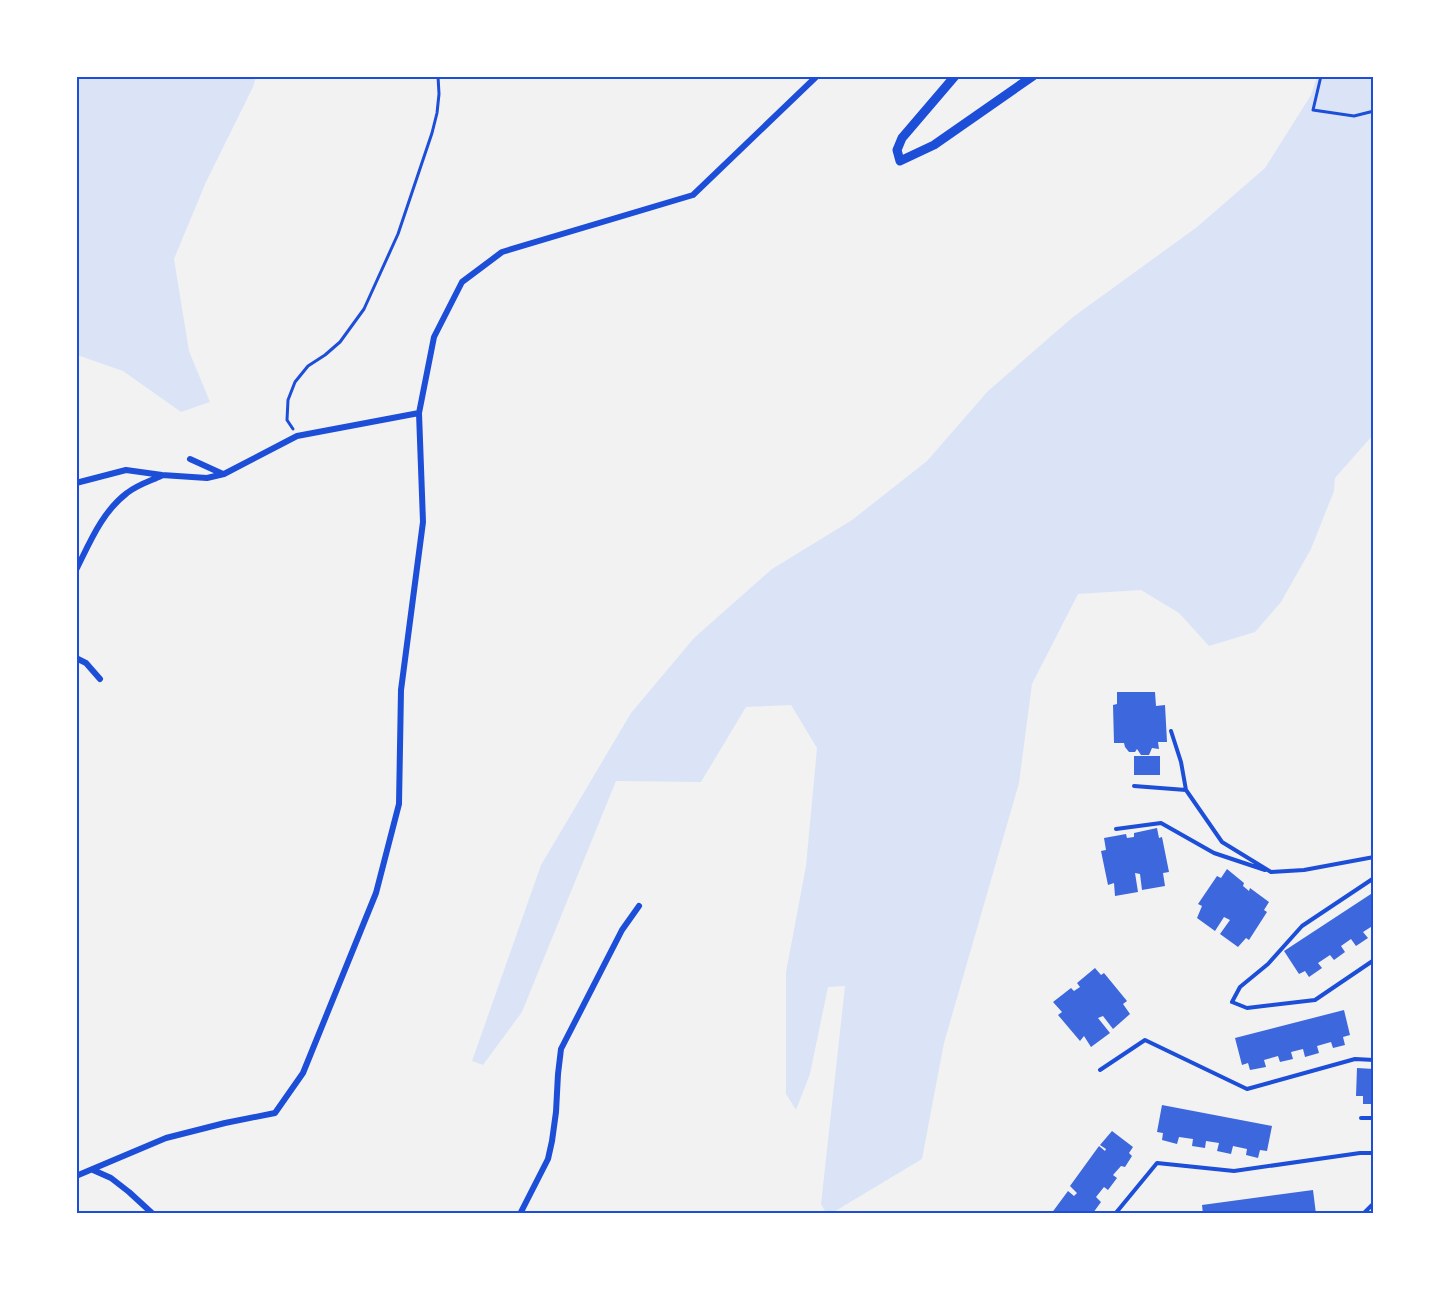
<svg xmlns="http://www.w3.org/2000/svg" width="1450" height="1290" viewBox="0 0 1450 1290" font-family="'DM Sans',sans-serif">
<style>
.green{fill:#dbe4f7}
.building{fill:#3d67dc}
.lines{fill:none;stroke-linecap:round;stroke-linejoin:round}
.path{stroke:#1d4ed8;stroke-width:3}
.service{stroke:#1d4ed8;stroke-width:4}
.minor{stroke:#1d4ed8;stroke-width:6}
.tertiary{stroke:#1d4ed8;stroke-width:9}
.neatline{fill:none;stroke:#1d4ed8;stroke-width:2}
</style>
<rect width="100%" height="100%" fill="#f2f2f2"/>
<path class="green" d="M77 76 256 77 253 87 206 182 174 259 189 351 210 402 181 412 123 371 77 355Z
M1317 77H1373V435L1335 478 1334 491 1311 549 1281 602 1255 632 1209 646 1179 613 1141 590 1078 594 1032 684 1019 783 944 1043 922 1159 832 1213H826L821 1204 845 986 828 987 810 1074 796 1110 786 1094V972L806 866 817 748 791 705 746 707 701 782 616 781 522 1012 483 1065 472 1061 541 865 631 713 694 638 772 569 852 520 927 461 988 391 1073 317 1197 227 1265 168 1311 95Z"/>
<path class="building" d="M1117 692H1155L1156 706 1165 705 1167 742H1158L1159 749 1152 748 1149 755H1141L1137 749 1135 752H1129L1125 747 1124 743H1114L1113 705 1117 704Z
M1134 756H1160V775H1134Z
M1157 828 1159 838 1162 837 1169 872 1163 873 1165 886 1142 890 1140 874 1135 873 1138 892 1115 896 1114 883 1108 885 1101 851 1106 850 1104 838 1126 834 1127 838 1134 837V833Z
M1227 869 1244 883 1243 886 1249 891 1250 888 1269 902 1264 910 1267 912 1249 940 1246 938 1238 947 1220 934 1230 920 1224 917 1215 931 1197 918 1202 906 1198 904 1217 876 1221 878Z
M1374 892V925L1363 932 1368 938 1356 946 1351 939 1341 946 1345 952 1334 960 1330 955 1318 963 1322 968 1309 977 1305 971 1299 974 1284 951Z
M1095 968 1101 975 1104 973 1127 1001 1123 1004 1130 1014 1113 1029 1103 1016 1098 1018 1110 1033 1091 1047 1084 1036 1080 1041 1058 1015 1062 1012 1053 1002 1071 988 1074 991 1080 987 1077 983Z
M1344 1010 1350 1035 1343 1037 1345 1045 1333 1048 1331 1042 1317 1046 1319 1053 1305 1057 1303 1049 1291 1052 1293 1059 1280 1062 1278 1056 1264 1060 1266 1067 1250 1070 1248 1063 1242 1065 1235 1038Z
M1357 1068 1374 1069V1104H1363V1096H1356Z
M1162 1105 1272 1126 1267 1151 1260 1150 1258 1158 1246 1155 1247 1149 1233 1146 1231 1154 1217 1151 1219 1143 1206 1141 1205 1148 1192 1146 1193 1139 1179 1137 1177 1144 1162 1140 1163 1133 1157 1132Z
M1112 1131 1133 1147 1129 1153 1132 1156 1125 1167 1121 1166 1113 1175 1117 1178 1108 1190 1104 1187 1096 1197 1101 1202 1093 1213 1089 1211 1087 1214H1051L1068 1191 1074 1196 1077 1193 1070 1186 1099 1146 1105 1151 1106 1149 1100 1145Z
M1313 1190 1316 1214H1203L1202 1205Z"/>
<g class="lines">
<path class="path" d="M1321 76 1313 110 1354 116 1374 111
M293 429 287 420 288 400 295 382 308 366 325 355 340 342 364 309 398 234 432 133 437 113 439 94 438 76"/>
<path class="service" d="M1171 731 1181 762 1186 790
M1134 786 1186 790 1222 842 1271 872 1304 870 1374 857
M1116 829 1161 823 1214 853 1265 870
M1374 878 1302 926 1268 964 1240 987 1232 1002 1247 1008 1315 1000 1374 960
M1100 1070 1145 1040 1247 1089 1355 1059 1374 1060
M1361 1118H1374
M1115 1214 1157 1163 1234 1171 1360 1153H1374
M1363 1214 1374 1203"/>
<path class="minor" d="M190 459 223 474
M76 483 126 470 162 475 207 478 224 474 297 436 419 413
M76 570C90 542 102 512 127 493 137 485 150 481 161 476
M76 658 86 663 100 679
M93 1170 111 1178 129 1192 153 1214
M76 1176 166 1138 225 1123 275 1113 303 1073 376 893 399 804 401 690 423 522 419 413 434 337 462 282 502 252 693 195 817 76
M520 1214 548 1159 552 1141 556 1112 558 1074 561 1049 622 930 639 906"/>
<path class="tertiary" d="M955 76 902 138 897 150 900 161 934 145 1033 76"/>
</g>
<rect width="1450" height="1290" fill="none" stroke="#ffffff" stroke-width="156"/>
<rect x="78" y="78" width="1294" height="1134" class="neatline"/>
</svg>
